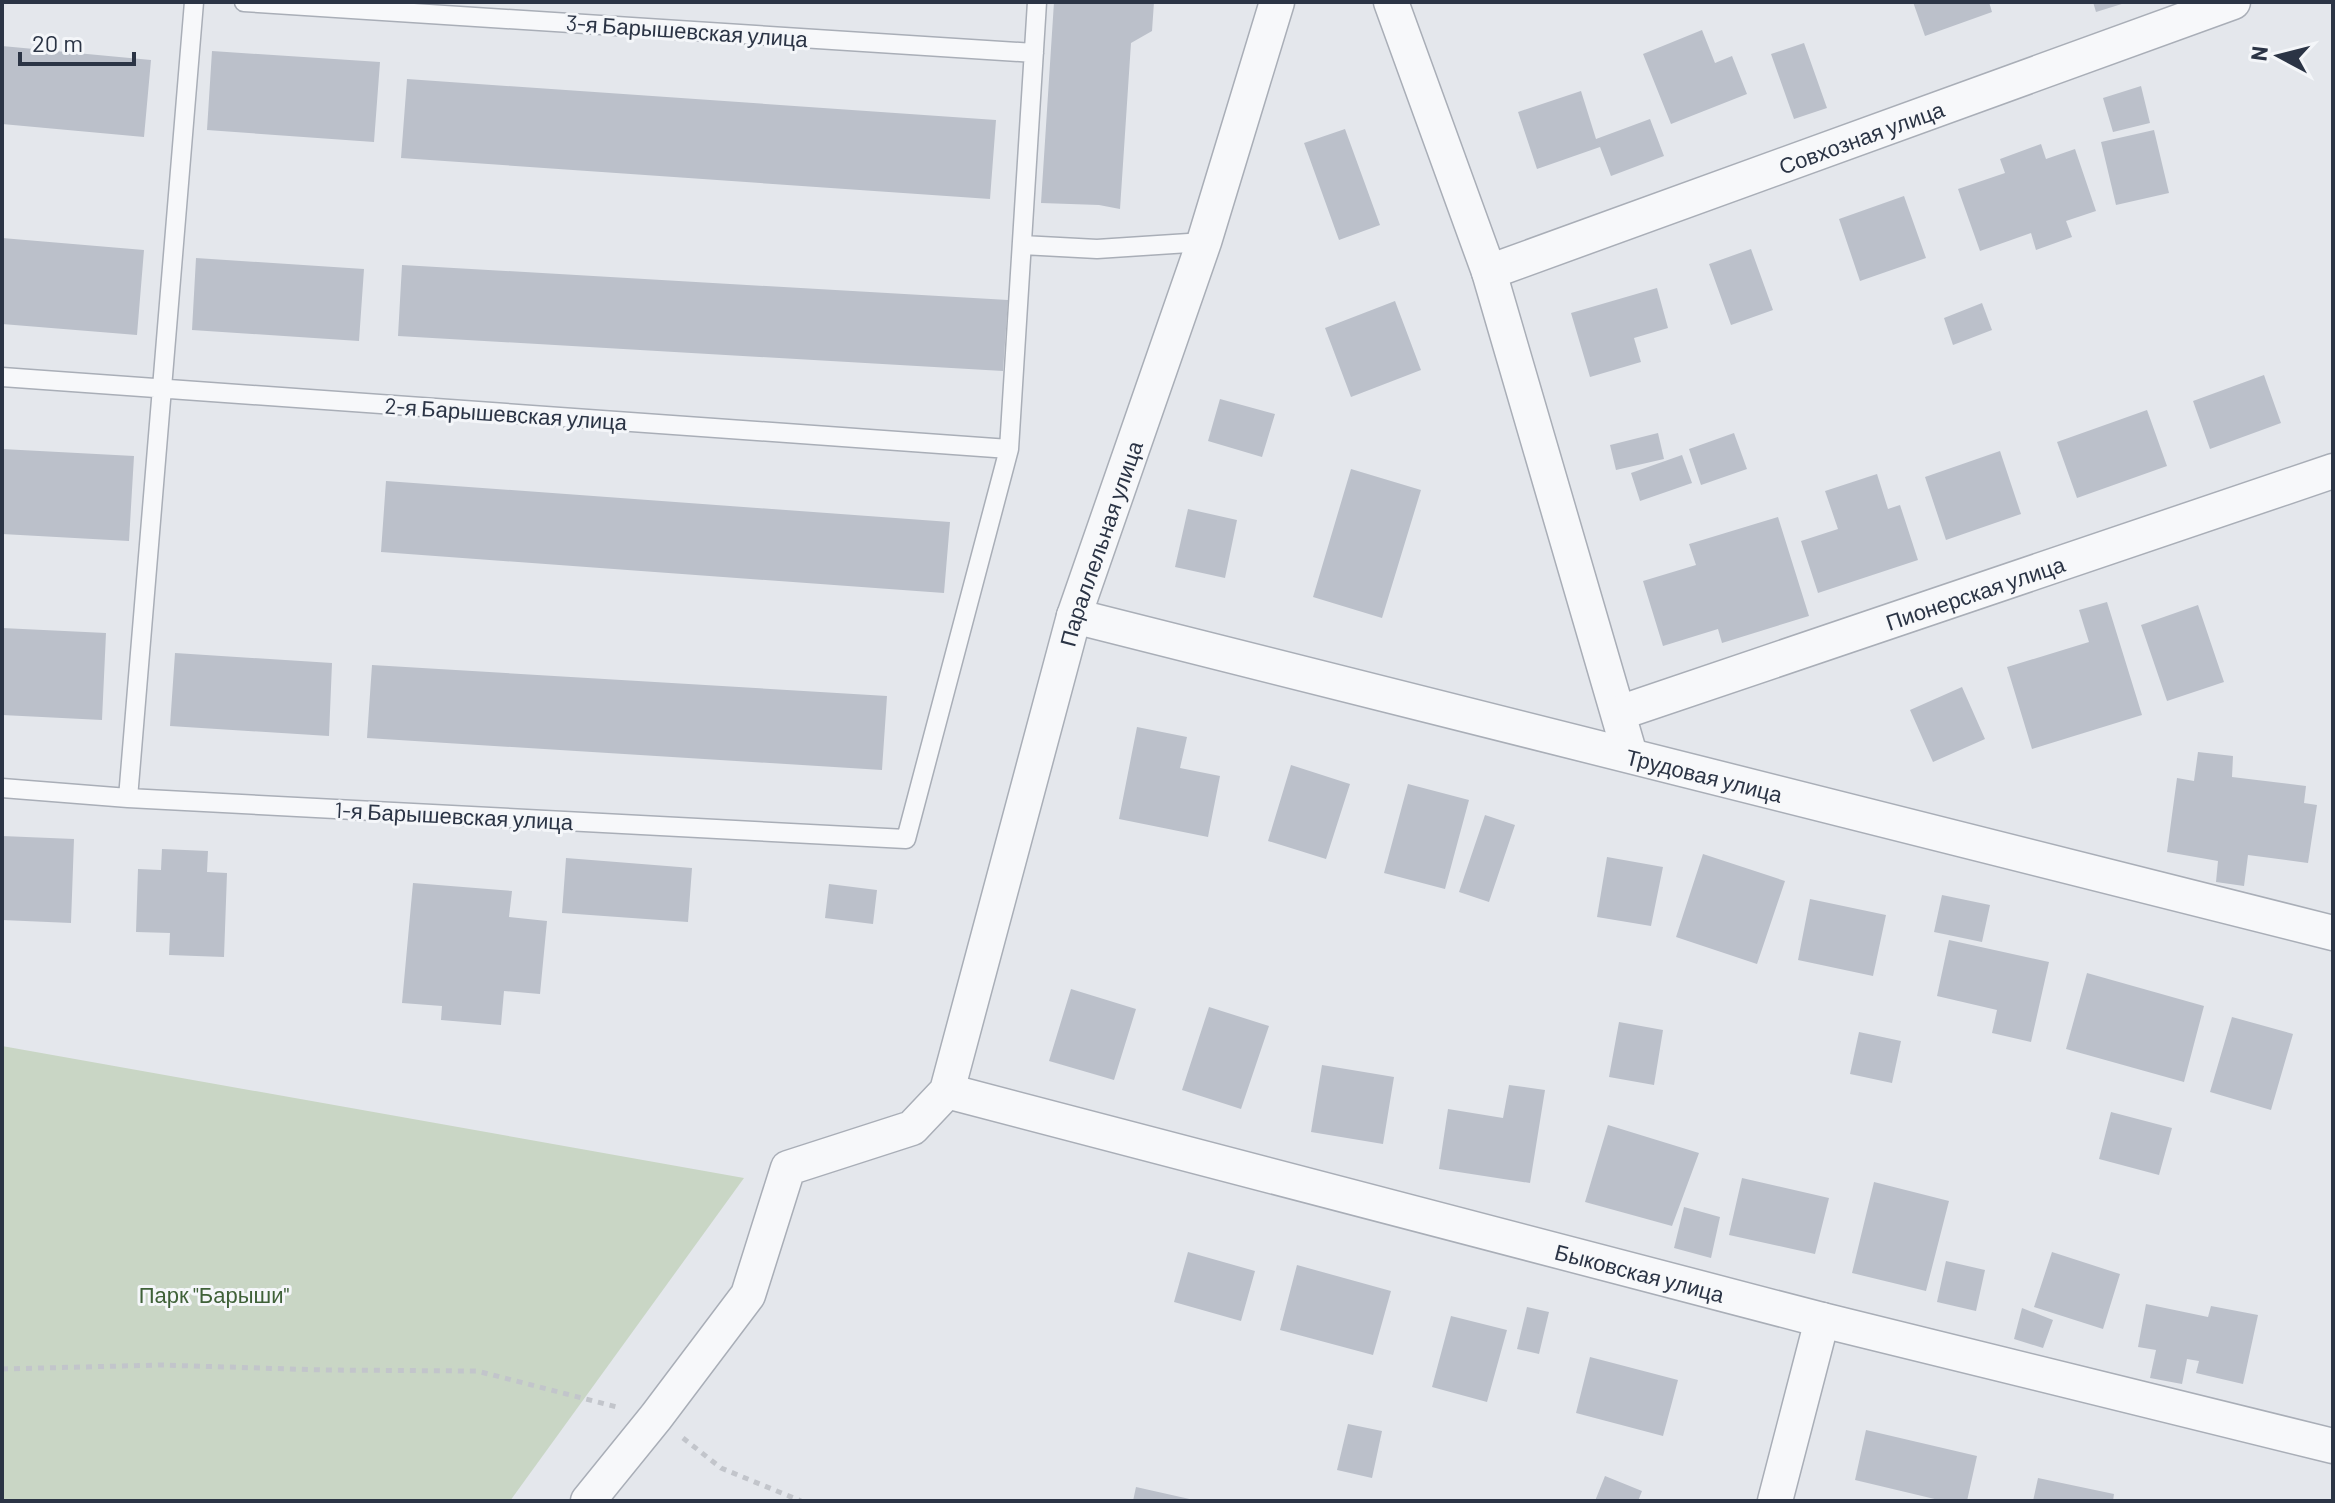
<svg xmlns="http://www.w3.org/2000/svg" width="2335" height="1503" viewBox="0 0 2335 1503" font-family="Barlow,sans-serif">
<style>
.green{fill:#c9d6c5}
.building{fill:#bbc0ca}
.lines{fill:none;stroke-linecap:round;stroke-linejoin:round}
.service-casing{stroke:#a9aeb7;stroke-width:21}
.minor-casing{stroke:#a9aeb7;stroke-width:37}
.path{stroke:#c2c5cb;stroke-width:5;stroke-dasharray:6 6;stroke-linecap:butt}
.service{stroke:#f7f8fa;stroke-width:18}
.minor{stroke:#f7f8fa;stroke-width:34}
.labels{text-anchor:middle;dominant-baseline:central;stroke-width:6;stroke-linejoin:round;paint-order:stroke}
.street-label{font-size:22px;fill:#2b3445;stroke:#f4f6f9}
.park-label{font-size:22px;fill:#3f6138;stroke:#f4f6f9}
</style>
<rect width="100%" height="100%" fill="#e4e7ec"/>
<path class="green" d="M2 1046 744 1178 510 1501H2Z"/>
<path class="building" d="M1054 2H1154L1152 31 1131 43 1120 209 1099 205 1041 203Z
M1913 2H1989L1992 12 1925 36Z
M2093 2H2125V3L2096 12Z
M1702 30 1715 63 1732 56 1747 94 1671 124 1643 54Z
M1804 43 1827 108 1794 119 1771 54Z
M2 46 151 60 144 137 2 124Z
M212 51 380 62 374 142 207 130Z
M407 79 996 120 990 199 401 158Z
M2141 86 2150 123 2113 132 2103 98Z
M1581 91 1596 139 1650 119 1664 156 1611 176 1600 147 1537 169 1518 112Z
M1345 129 1380 225 1339 240 1304 143Z
M2154 130 2169 193 2116 205 2101 142Z
M2041 144 2046 159 2075 149 2096 211 2066 221 2072 237 2036 250 2031 233 1980 251 1958 189 2005 173 2000 159Z
M1904 196 1926 258 1860 281 1839 219Z
M2 238 144 250 137 335 2 324Z
M1751 249 1773 310 1731 325 1709 264Z
M196 258 364 269 359 341 192 330Z
M402 265 1008 300 1003 371 398 336Z
M1657 288 1668 328 1634 338 1641 362 1590 377 1571 313Z
M1395 301 1421 370 1351 397 1325 328Z
M1982 303 1992 330 1953 345 1944 318Z
M2264 375 2281 423 2210 449 2193 401Z
M1220 399 1275 414 1262 457 1208 441Z
M2147 410 2167 466 2077 498 2057 442Z
M1658 433 1664 459 1616 470 1610 445Z
M1734 433 1747 469 1701 485 1689 449Z
M2 449 134 456 129 541 2 534Z
M2000 451 2021 514 1946 540 1925 477Z
M1682 455 1692 483 1640 501 1631 473Z
M1351 469 1421 490 1382 618 1313 597Z
M1877 474 1888 509 1900 505 1918 560 1818 593 1801 541 1838 529 1825 491Z
M386 481 950 522 944 593 381 552Z
M1188 509 1237 520 1225 578 1175 567Z
M1778 517 1809 616 1722 643 1718 629 1663 646 1643 581 1696 565 1689 544Z
M2107 602 2142 715 2032 749 2007 667 2089 642 2079 610Z
M2198 605 2224 682 2167 701 2141 625Z
M2 628 106 633 102 720 2 715Z
M175 653 332 663 329 736 170 726Z
M372 665 887 696 882 770 367 738Z
M1962 687 1985 739 1933 762 1910 710Z
M1137 727 1187 737 1180 768 1220 776 1208 837 1119 819Z
M2198 752 2233 756 2232 777 2306 786 2304 803 2317 805 2308 863 2248 855 2244 886 2216 882 2218 861 2167 852 2177 778 2194 781Z
M1291 765 1350 784 1326 859 1268 841Z
M1408 784 1469 800 1445 889 1384 873Z
M1485 815 1515 825 1489 902 1459 892Z
M2 836 74 839 71 923 2 920Z
M162 849 208 851 207 872 227 873 224 957 169 955 170 933 136 932 138 869 161 870Z
M1703 854 1785 881 1757 964 1676 937Z
M1607 857 1663 867 1651 926 1597 917Z
M566 858 692 868 688 922 562 913Z
M413 883 512 891 509 917 547 921 540 994 504 991 501 1025 441 1020 442 1006 402 1003Z
M829 884 877 890 873 924 825 918Z
M1942 895 1990 905 1982 942 1934 932Z
M1810 899 1886 915 1873 976 1798 960Z
M1949 940 2049 962 2031 1042 1992 1033 1997 1010 1937 996Z
M2087 973 2204 1006 2184 1082 2066 1049Z
M1071 989 1136 1009 1114 1080 1049 1061Z
M1209 1007 1269 1026 1241 1109 1182 1090Z
M2232 1017 2293 1034 2271 1110 2210 1092Z
M1619 1022 1663 1030 1654 1085 1609 1077Z
M1859 1032 1901 1041 1892 1083 1850 1074Z
M1322 1065 1394 1077 1383 1144 1311 1132Z
M1509 1085 1545 1090 1530 1183 1439 1169 1448 1109 1503 1118Z
M2111 1112 2172 1128 2159 1175 2099 1159Z
M1608 1125 1699 1153 1672 1226 1585 1202Z
M1742 1178 1829 1198 1815 1254 1729 1235Z
M1874 1182 1949 1201 1926 1291 1852 1273Z
M1684 1207 1720 1217 1711 1258 1674 1248Z
M1188 1252 1255 1271 1241 1321 1174 1302Z
M2052 1252 2120 1274 2103 1329 2034 1307Z
M1946 1261 1985 1270 1976 1311 1937 1302Z
M1297 1265 1391 1291 1373 1355 1280 1330Z
M2146 1304 2208 1317 2211 1306 2258 1315 2243 1384 2196 1373 2199 1361 2187 1359 2182 1384 2150 1378 2156 1350 2138 1347Z
M1527 1307 1549 1312 1539 1354 1517 1349Z
M2022 1308 2053 1320 2043 1348 2014 1339Z
M1451 1316 1507 1330 1487 1402 1432 1387Z
M1590 1357 1678 1380 1663 1436 1576 1413Z
M1348 1424 1382 1431 1372 1478 1337 1470Z
M1866 1430 1977 1456 1967 1501H1943L1855 1480Z
M1605 1476 1642 1491 1638 1501H1595Z
M2038 1478 2114 1494 2113 1501H2033Z
M1136 1487 1194 1500V1501H1133Z"/>
<g class="lines">
<defs>
<path id="service" d="M244 2 1034 53
M1022 245 1097 249 1204 242
M2 377 1009 449
M2 788 128 798 906 839 1009 449 1037 2
M128 798 194 2"/>
<g id="minor">
<path d="M1391 2 1489 272 1630 755"/>
<path id="s1" d="M1489 272 2233 2"/>
<path id="s2" d="M1074 616 2333 933"/>
<path id="s3" d="M1619 713 2333 471"/>
<path id="s4" d="M947 1091 1822 1320 2333 1446"/>
<path id="s5" d="M588 1501 656 1417 748 1295 788 1168 912 1128 947 1091 1074 616 1204 242 1277 2"/>
<path d="M1775 1501 1822 1320"/>
</g>
</defs>
<use href="#service" class="service-casing"/>
<use href="#minor" class="minor-casing"/>
<path class="path" d="M2 1369 161 1365 324 1370 477 1371 617 1407
M683 1438 721 1468 801 1501"/>
<use href="#service" class="service"/>
<use href="#minor" class="minor"/>
</g>
<g class="labels">
<g class="street-label">
<text transform="translate(687 30) rotate(4)">3-я Барышевская улица</text>
<text stroke="none"><textPath href="#s1" startOffset="396">Совхозная улица</textPath></text>
<text transform="translate(506 413) rotate(4)">2-я Барышевская улица</text>
<text stroke="none"><textPath href="#s5" startOffset="1144">Параллельная улица</textPath></text>
<text stroke="none"><textPath href="#s3" startOffset="376">Пионерская улица</textPath></text>
<text stroke="none"><textPath href="#s2" startOffset="650">Трудовая улица</textPath></text>
<text transform="translate(454 815) rotate(3)">1-я Барышевская улица</text>
<text stroke="none"><textPath href="#s4" startOffset="716">Быковская улица</textPath></text>
</g>
<g class="park-label">
<text x="214" y="1294">Парк "Барыши"</text>
</g>
</g>
<rect width="2335" height="1503" fill="none" stroke="#2b3445" stroke-width="8"/>
<g transform="translate(2279 56) rotate(277)" stroke="#f4f6f9" stroke-width="6" paint-order="stroke">
<path d="M0-6L14 30L0 20L-14 30Z" fill="#2b3445"/>
<text y="-12" font-size="22" font-weight="bold" text-anchor="middle" fill="#2b3445">N</text>
</g>
<path d="M20 52v12h114v-12" fill="none" stroke="#2b3445" stroke-width="4"/>
<text x="32" y="52" font-size="24" fill="#2b3445" stroke="#f4f6f9" stroke-width="6" paint-order="stroke">20 m</text>
</svg>
